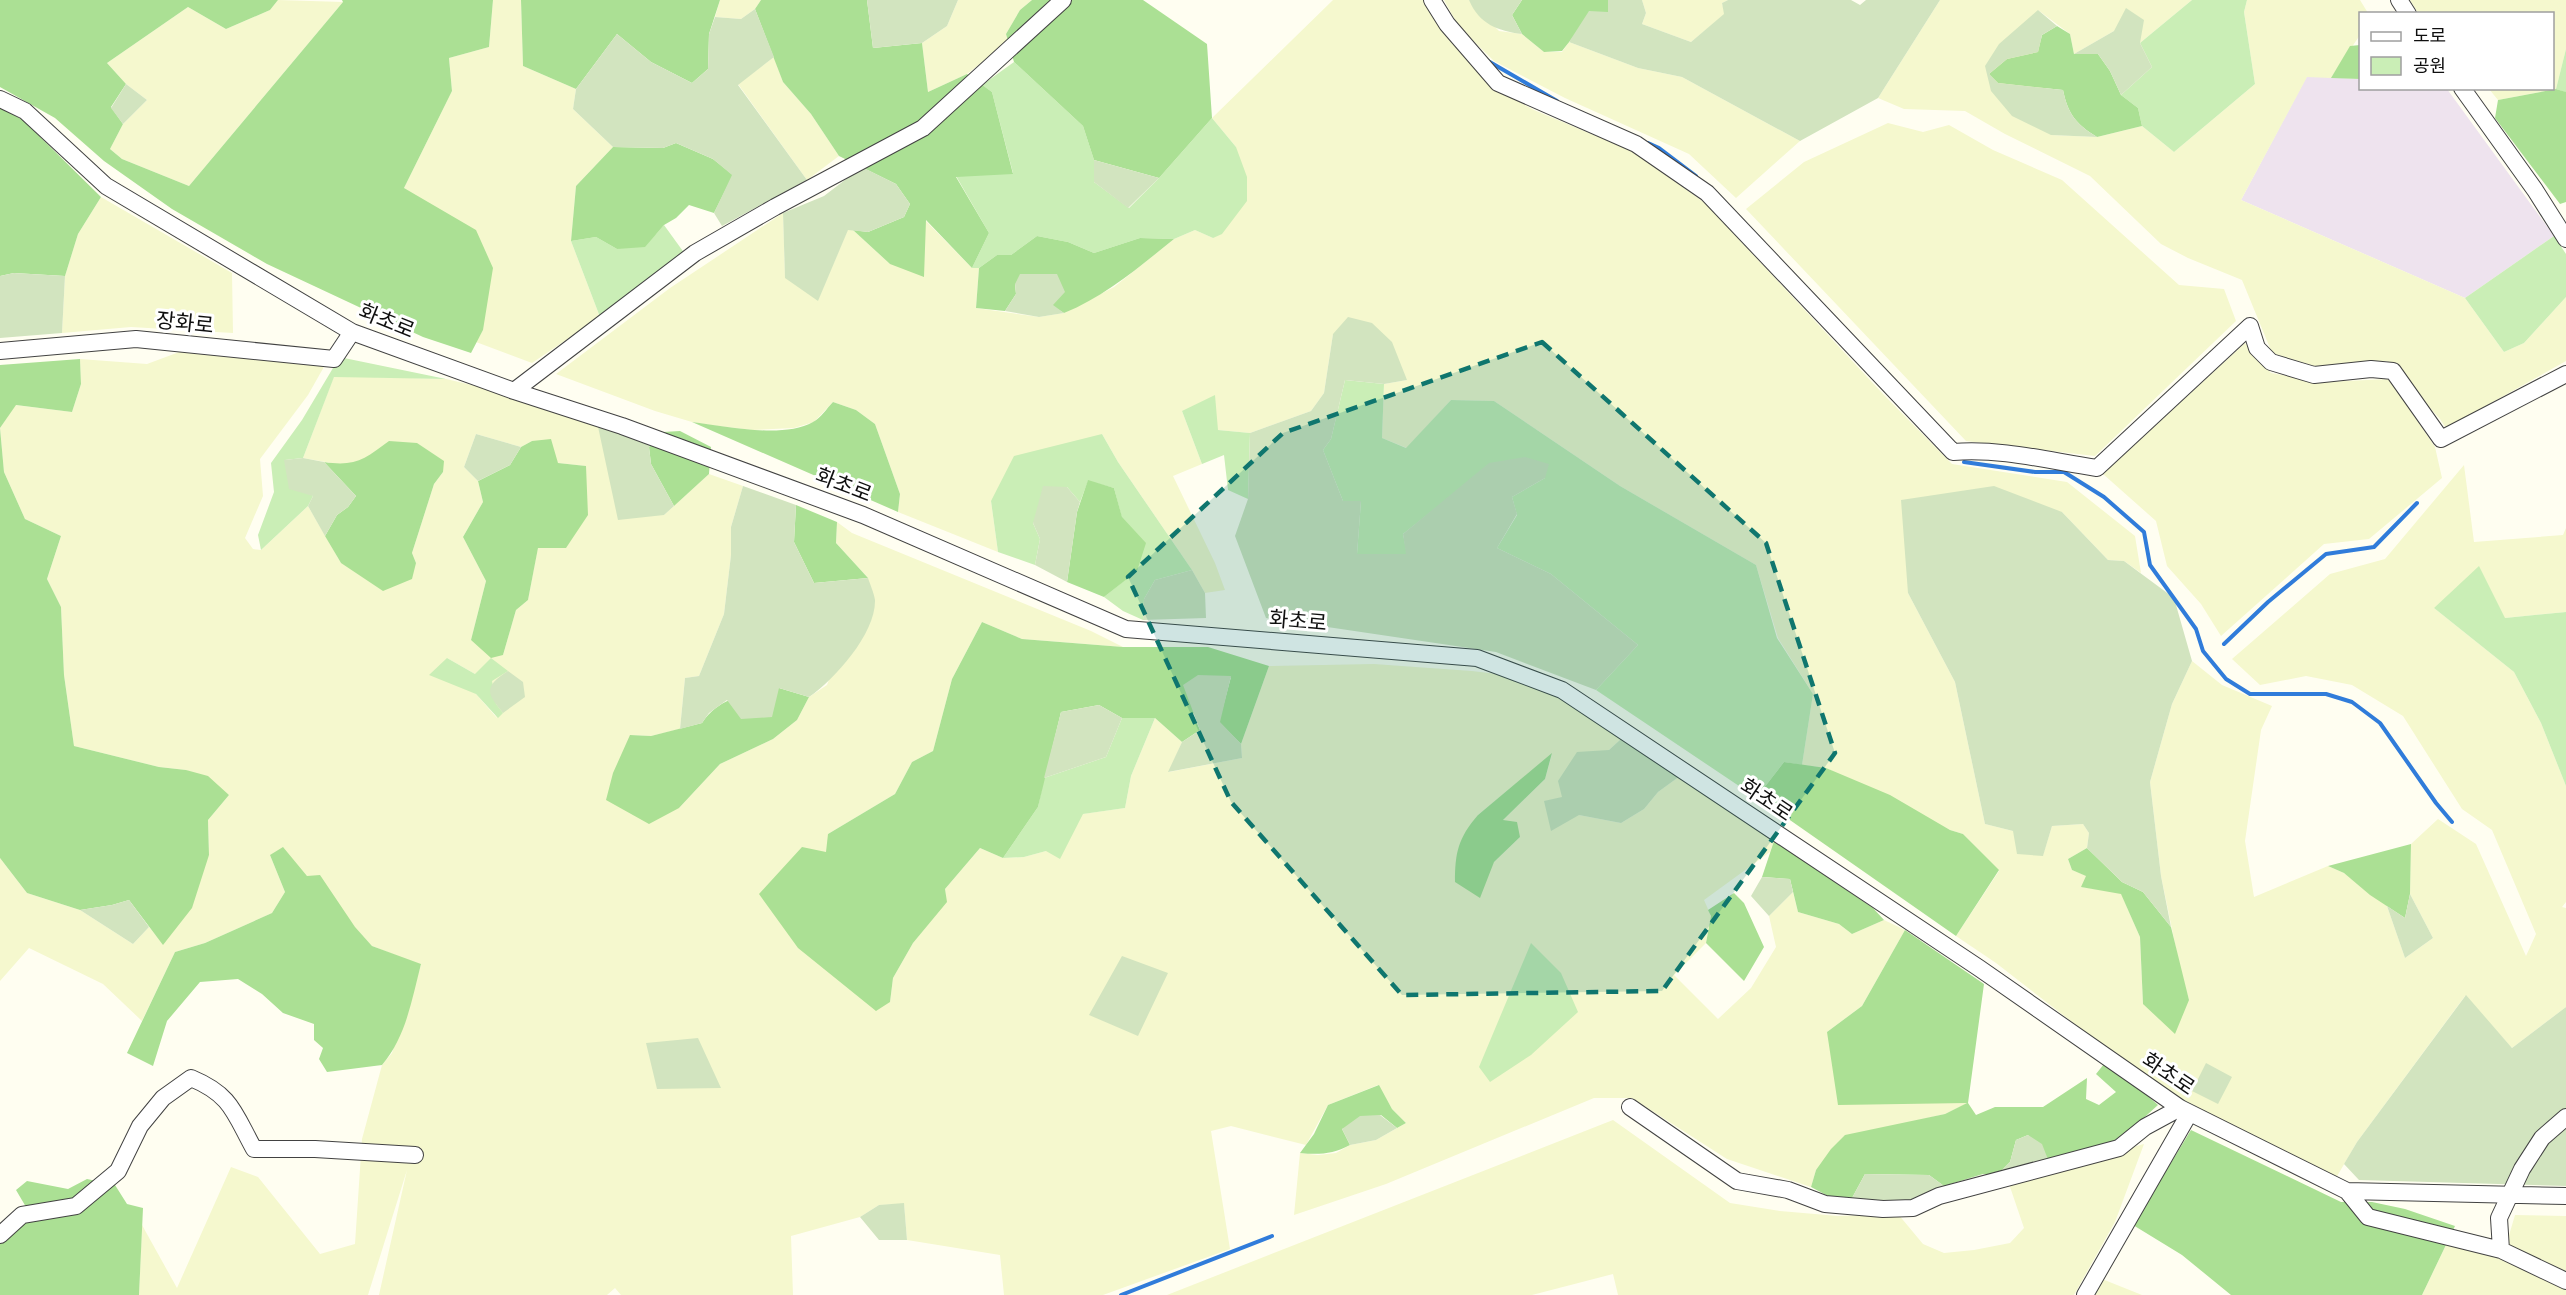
<svg xmlns="http://www.w3.org/2000/svg" width="2566" height="1295" viewBox="0 0 2566 1295" font-family="'Noto Serif','Noto Sans KR',serif">
<style>
.industrial{fill:#eee3ee}
.farmland{fill:#f5f8ce;fill-rule:evenodd}
.green{fill:#caeeb6}
.forest{fill:#abe094}
.cemetery{fill:#d2e4bf}
.lines{fill:none;stroke-linecap:round;stroke-linejoin:round}
.stream{stroke:#307cda;stroke-width:4}
.minor-casing{stroke:#424242;stroke-width:18}
.minor{stroke:#fff;stroke-width:16}
.marked{fill:#0f766e;fill-opacity:0.2;stroke:#0f766e;stroke-width:4.5;stroke-dasharray:12 8;stroke-linejoin:round}
.labels{text-anchor:middle;dominant-baseline:central;stroke-width:6;stroke-linejoin:round;paint-order:stroke}
.street-label{font-size:21px;fill:#0f0f0f;stroke:#fff}
</style>
<rect width="100%" height="100%" fill="#fffef1"/>
<path class="industrial" d="M2307 76 2360 79V88L2447 89 2554 236 2465 298 2241 200Z"/>
<path class="farmland" d="M278 0 343 2 189 186 122 159 110 149 123 124 147 100 126 84 107 63 188 7 226 29 270 10Z
M493 0H521L523 66 576 89 573 109 613 147 576 186 571 241 600 317 532 363 476 342 483 330 404 188 452 91 449 58 489 47Z
M720 0H761L755 9 741 19 715 17Z
M958 0H1032L1020 10 1006 34 1008 42 967 74 928 92 922 43 947 26Z
M1333 0H1425L1493 87 1534 110 1632 151 1705 203 1883 394 1952 464 2067 482 2135 536 2141 573 2124 561 2108 560 2062 512 1908 593 1955 682 1985 824 2013 831 2043 855 2052 826 2083 824 2089 833 2087 848 2068 859 2072 870 2087 876 2082 887 2121 893 2140 937 2143 1004 2189 1000 2180 968 2161 876 2150 782 2172 704 2192 661 2222 685 2272 706 2261 730 2245 841 2254 897 2328 866 2344 873 2387 906 2405 958 2433 938 2410 894 2411 844 2438 819 2476 844 2526 956 2536 934 2492 830 2462 809 2403 716 2352 685 2306 676 2260 685 2232 659 2330 574 2385 559 2464 465 2474 542 2563 535 2566 528V612L2505 618 2434 608 2514 672 2541 723 2566 786V902L2562 907 2566 908V1007L2512 1048 2465 996 2357 1142 2336 1178 2185 1103 2107 1049 1996 963 1956 936 1999 871 1963 834 1950 830 1826 768 1802 765 1813 694 1778 638 1756 565 1620 486 1494 401 1451 400 1407 448 1382 438 1384 384 1407 380 1333 334 1324 393 1311 411 1250 433 1218 430 1182 411 1202 464 1173 476 1215 563 1225 590 1205 593 1192 570 1118 462 1102 434 991 501 998 552 898 512 900 494 875 424 856 410 833 402 814 422 794 428 753 430 717 426 692 422 655 411 556 374 670 288 783 213 785 277 818 300 848 229 853 230 890 264 925 220 972 268H979L976 308 1039 317 1064 313 1114 287 1174 239 1195 230 1213 238 1236 147 1212 118Z
M1444 0H1469L1499 31 1522 34 1544 52H1562L1569 42 1638 68 1682 77 1800 141 1736 198 1689 154 1565 98 1494 61 1459 27Z
M1642 0H1728L1722 3 1725 14 1691 42 1642 24 1646 13Z
M1940 0H2192L2140 43 2114 31 2074 54 2070 34 2038 10 2051 135 2097 137 2142 126 2174 152 2255 84 2244 12 2247 0H2360L2368 13 2360 14V35L2331 78 2307 77 2241 200 2465 298 2504 352 2524 343 2566 297V361L2446 428 2440 419 2387 361 2317 367 2272 353 2242 280 2188 258 2161 244 2090 176 2005 134 1965 111 1904 109 1878 98Z
M2410 0H2566V49L2556 89 2498 100 2489 89 2552 88V14L2418 13Z
M774 57 783 82 811 114 839 156 807 180 738 84Z
M1888 123 1923 132 1949 125 1993 150 2062 180 2179 285 2224 289 2236 321 2095 456 1966 441 1746 209 1804 162Z
M101 197 232 273 233 333 131 327 62 333 65 276 78 234Z
M2245 343 2271 373 2324 382 2389 379 2435 447 2442 478 2369 539 2324 544 2221 636 2201 604 2167 566 2156 521 2103 474Z
M182 351 325 365 308 395 260 459 263 496 245 538 253 549 261 550 308 506 341 563H416L412 553 434 484 443 472 390 441 364 460 342 465 303 458 334 376 446 379 502 392 597 422 664 515 709 474 743 486 731 527V555L724 614 699 676 685 678 680 729 651 736 630 735 679 808 720 764 773 739 797 720 809 697 827 685 868 578 836 543 837 522 852 533 1091 631 1123 647 1022 639 982 622 952 679 933 751 912 762 895 794 828 834 890 1002 893 978 913 943 946 902 945 889 980 848 1003 858 1024 857 1046 851 1082 814 1125 808 1131 776 1155 718 1182 742 1169 772 1242 758 1241 744 1269 666 1374 664 1472 671 1506 675 1567 700 1621 739 1609 750 1579 815 1621 823 1644 809 1658 792 1680 776 1774 841 1770 852 1704 900 1711 916 1706 943 1674 975 1718 1019 1751 988 1776 947 1769 916 1793 892 1798 912 1839 924 1852 934 1884 920 1905 930 1862 1006 1827 1032 1968 1103 1945 1114 1897 1125 1816 1170 1811 1187 1727 1159 1632 1098H1594L1386 1184 1294 1215 1300 1153 1318 1155 1336 1153 1350 1145 1376 1140 1406 1123 1392 1109 1378 1085 1328 1105 1306 1145 1231 1126 1211 1131 1230 1249 1103 1295H1004L1000 1255 907 1240 904 1204 879 1205 860 1217 791 1236 793 1295H621L615 1288 607 1295H379L407 1170 368 1295H139L142 1225 177 1288 231 1167 258 1177 320 1254 355 1244 362 1139 382 1065 392 1053 421 965 372 946 307 876 270 855 285 892 272 913 205 943 175 952 142 1021 103 984 29 948 0 981V858L27 893 80 910 133 944 149 927 163 944 209 855 208 820 229 795 186 770 159 767 74 746 64 675 61 607 47 579 61 536 25 519 4 472 0 428 15 405 72 412 81 384 80 359 147 364ZM476 434 521 447 532 441 558 463 585 466 538 547 528 600 516 610 503 655 471 640 486 581 463 537 483 502 478 481 464 467ZM447 658 475 674 497 718 476 694ZM1552 754 1545 779 1503 820 1520 837 1494 862 1478 815Z
M1613 1120 1730 1203 1780 1211 1838 1216 1898 1214 1923 1244 1944 1253 1974 1250 2010 1243 2024 1228 2008 1181 2144 1144 2115 1222 2074 1295H1618L1613 1274 1532 1295H1167Z
M2515 1215 2566 1216V1295H2422L2446 1245 2502 1259Z
M2102 1279 2142 1295H2092Z"/>
<path class="green" d="M2192 0H2247L2244 12 2255 84 2174 152 2142 126 2138 108 2121 95 2152 67 2140 43Z
M2566 49V92H2565L2556 89Z
M1014 62 1083 126 1094 160V182L1129 208 1159 178 1212 118 1236 147 1247 177V201L1222 234 1213 238 1195 230 1174 239 1140 238 1094 253 1068 242 1037 236 1011 255H997L979 268H972L989 233 956 176 1013 173 992 92 982 85Z
M664 225 685 254 600 317 571 241 596 237 617 249 656 234Z
M2554 236 2566 254V297L2524 343 2504 352 2465 298Z
M344 358 446 379 334 377 303 458 285 460 313 496 308 506 261 550 258 535 274 492 271 463 302 420 333 368Z
M1345 380 1384 384 1382 438 1406 448 1451 400 1494 401 1620 486 1756 565 1777 638 1813 694 1802 765 1784 762 1760 793 1742 788 1596 690 1638 645 1551 574 1497 548 1517 515 1512 497 1545 478 1442 503 1403 534 1407 554H1357L1361 501H1343L1323 450 1331 439Z
M1215 395 1218 430 1250 433 1248 499 1228 490 1224 455 1202 464 1182 411Z
M1102 434 1118 462 1192 570 1155 580 1144 599 1143 620 1123 611 1104 597 1136 571 1114 488 1088 481 1080 502 1067 487 1033 523 1040 539 1035 565 998 552 991 501 1014 456Z
M2479 566 2505 618 2566 612V786L2541 723 2514 672 2434 608Z
M447 658 475 674 491 658 508 671 492 681 496 704 503 713 498 718 476 694 429 675Z
M1122 718H1155L1131 776 1125 808 1083 814 1060 859 1046 851 1024 857 1003 858 1038 807 1044 778 1106 757Z
M1531 943 1561 973 1578 1012 1531 1055 1490 1082 1479 1067Z"/>
<path class="forest" d="M0 0H278L270 10 226 29 188 7 107 63 126 84 111 107 123 124 110 149 122 159 189 186 343 2 342 0H493L489 47 449 58 452 91 404 188 476 230 493 268 483 330 471 353 423 337 267 264 172 209 104 161 55 118 0 87Z
M521 0H720L709 34 708 69 692 83 651 62 617 34 576 89 523 66Z
M761 0H867L873 48 922 43 928 92 967 74 992 92 1013 174 956 177 989 233 972 268 926 220 924 277 890 264 853 230 868 232 904 217 910 204 896 184 839 156 811 114 783 82 755 9Z
M1032 0H1143L1207 44 1212 118 1159 178 1094 160 1083 126 1014 62 1006 34 1020 10Z
M1522 0H1608V12L1577 32 1562 51 1544 52 1522 34 1512 15Z
M2057 26 2070 34 2074 54H2098L2110 71 2121 95 2138 108 2142 126 2097 137C2076 124 2068 114 2063 90L1998 83 1989 74 2007 59 2038 52 2042 35Z
M2360 45V79L2331 78 2350 46Z
M2556 89 2566 92V202L2560 204 2495 118 2498 100Z
M0 107 23 120 101 197 78 234 65 276 14 273 0 276Z
M676 143 713 159 733 175 714 213 689 205 676 218 664 225 645 247 617 249 596 237 571 241 576 186 613 147 663 148Z
M1037 236 1068 242 1094 253 1140 238 1174 239C1139 267 1106 296 1064 313L1015 284 1016 294 1005 311 976 308 979 268 997 255H1011Z
M80 359 81 384 72 412 16 405 0 428 4 472 25 519 61 536 47 579 61 607 64 675 74 746 159 767 186 770 208 776 229 795 208 820 209 855 192 908 163 945 129 900 112 905 80 910 27 893 0 858V365Z
M833 402 856 410 875 424 900 494 898 512 692 422C725 426 783 439 813 422 821 418 827 408 833 402Z
M680 431 711 447 709 474 674 506 651 464 649 447 663 432Z
M551 439 558 463 586 466 588 515 566 548H538L528 600 516 610 503 655 491 658 471 640 486 581 463 537 483 502 478 481 510 465 521 447 532 441Z
M389 441 417 443 444 461 443 472 434 484 412 553 416 563 412 579 383 591 341 563 325 536 337 515 348 507 356 496 324 462C355 467 365 459 389 441Z
M1088 480 1114 488 1122 517 1146 543 1137 571 1104 597 1067 582 1077 512Z
M796 505 837 522 836 543 868 578 814 583 794 542Z
M982 622 1022 639 1123 647H1208L1269 666 1241 744 1219 722 1231 677 1193 714 1200 730 1182 742 1155 718H1122L1099 705 1061 712 1038 807 1003 858 980 848 945 889 947 902 913 943 893 978 890 1002 876 1011 798 948 759 894 802 847 826 852 828 834 895 794 912 762 933 751 952 679Z
M779 688 809 697 797 720 773 739 720 764 679 808 649 824 606 800 613 773 630 735 651 736 702 723C721 695 748 695 779 688Z
M1552 753 1545 779 1503 820 1517 822 1520 837 1494 862 1480 898 1455 882C1455 853 1458 838 1478 815Z
M1784 762 1826 768 1890 795 1950 830 1963 834 1999 870 1956 936 1787 818 1760 793Z
M1774 841 1873 908 1884 920 1852 934 1839 924 1798 912 1790 879 1762 877Z
M2411 844 2410 894 2405 918 2370 895 2344 873 2328 866Z
M283 847 307 876 320 875 355 927 372 946 421 964C412 999 406 1037 382 1065L327 1072 319 1059 323 1048 314 1040V1024L283 1013 262 994 238 979 200 982 167 1021 153 1066 127 1053 175 952 205 943 272 913 285 892 270 855Z
M2087 848 2122 882 2143 892 2171 927 2189 1000 2175 1034 2143 1004 2140 937 2121 894 2081 887 2086 876 2072 870 2068 859Z
M1734 893 1744 903 1764 947 1744 981 1706 943 1711 916 1708 910Z
M1905 930 1984 984 1968 1103 1976 1115 1995 1107H2043L2087 1078 2086 1099 2099 1105 2116 1092 2096 1074 2104 1064 2133 1083 2158 1105 2126 1134 2099 1149 2049 1162 2028 1135 2016 1140 2010 1162 1997 1175 1983 1174 1944 1186 1929 1175 1865 1174 1852 1198 1828 1196 1811 1187 1816 1170 1831 1149 1845 1135 1945 1114 1967 1103 1838 1105 1827 1032 1862 1006Z
M1379 1085 1392 1109 1406 1123 1397 1128 1381 1115 1342 1129 1350 1145C1333 1154 1319 1155 1300 1153L1314 1134 1328 1105Z
M2191 1130 2341 1202H2372L2405 1209 2455 1226 2422 1295H2231L2182 1255 2133 1225Z
M87 1179 115 1185 127 1204 143 1208 139 1295H0V1228L26 1207 16 1190 27 1181 68 1189Z"/>
<path class="cemetery" d="M867 0H958L947 26 922 43 873 48Z
M1469 0H1522L1512 15 1522 34C1498 31 1479 24 1469 0Z
M1608 0H1642L1646 13 1642 24 1691 42 1724 14 1722 3 1728 0H1851L1860 5 1866 0H1940L1878 98 1800 141 1682 77 1638 68 1569 42 1589 11 1608 12Z
M2126 8 2144 20 2140 43 2152 67 2121 95 2110 71 2098 54H2074L2114 31Z
M755 9 774 57 738 85 807 180 722 226 714 213 732 175 713 159 676 143 663 148 613 147 573 109 576 89 617 34 651 62 692 83 708 69 709 34 715 17 741 19Z
M2038 10 2057 26 2042 35 2038 52 2007 59 1989 74 1998 83 2063 90C2068 114 2076 124 2097 137L2051 135 2012 116 1991 91 1985 66 1999 44Z
M126 84 147 100 123 124 111 108Z
M1094 160 1159 178 1128 208 1094 182Z
M862 167 896 184 910 204 904 217 868 232 848 230 818 301 785 278 783 213 824 196Z
M14 273 65 276 62 333 0 338V276Z
M1020 274H1057L1065 292 1053 305 1064 313 1039 317 1005 311 1016 294 1015 284Z
M1348 317 1372 323 1392 342 1407 380 1384 384 1345 380 1331 439 1323 450 1343 501H1361L1357 554H1406L1403 534 1489 463 1525 457 1549 464 1545 478 1512 497 1517 514 1497 548 1551 574 1638 645 1596 690 1496 652 1266 618 1235 536 1248 499 1250 433 1311 411 1324 393 1333 334Z
M597 422 652 443 649 447 651 464 674 506 664 515 618 520Z
M476 434 521 447 510 465 478 481 464 467Z
M303 458 324 462 356 496 348 507 337 515 325 536 308 506 313 496 289 489 284 460Z
M743 486 796 505 794 542 814 583 868 578C870 584 874 593 875 600 876 633 835 679 809 697L779 688 772 717 741 719 727 700 709 713 702 723 680 729 685 678 699 676 724 614 731 555V527Z
M1043 486 1067 487 1080 502 1077 512 1067 582 1035 565 1040 539 1033 523Z
M1994 486 2062 512 2108 560 2124 561 2174 598 2192 661 2172 704 2150 782 2161 876 2171 927 2143 892 2122 882 2087 848 2089 833 2083 824 2052 826 2043 856 2017 854 2013 831 1985 824 1955 682 1908 593 1901 500Z
M1192 570 1205 593 1206 618 1143 620 1144 599 1155 580Z
M508 671 523 682 525 697 503 713C485 692 485 686 508 671Z
M1198 675 1231 676 1220 722 1241 744 1242 758 1168 772 1182 742 1200 730 1183 685Z
M1099 705 1122 718 1106 757 1044 778 1061 712Z
M1621 739 1680 776 1658 792 1644 809 1621 823 1579 815 1551 831 1544 801 1562 797 1558 781 1577 752 1609 750Z
M1762 877 1790 879 1793 892 1769 916 1751 896Z
M2410 894 2433 938 2405 958 2387 906 2405 918Z
M129 900 149 927 133 944 80 910 112 905Z
M1122 956 1168 973 1138 1036 1089 1015Z
M2466 995 2512 1048 2566 1007V1186L2359 1180 2344 1164 2357 1142Z
M698 1038 721 1088 657 1089 646 1043Z
M2206 1063 2232 1077 2218 1104 2192 1091Z
M1380 1115 1397 1128 1376 1140 1350 1145 1342 1129 1360 1116Z
M2028 1135 2042 1144 2049 1162 1997 1175 2010 1162 2016 1140Z
M1865 1174 1929 1175 1944 1186C1917 1199 1881 1214 1852 1198Z
M904 1203 907 1240H879L860 1217 879 1205Z"/>
<g class="lines">
<path class="stream" d="M1488 61 1557 101
M1648 143 1659 148 1696 176
M1964 462 2035 472H2064L2104 497 2144 532 2150 565 2196 629 2203 651 2226 679 2250 694H2326L2352 702 2380 723 2436 803 2452 822
M2224 644 2268 602 2326 554 2374 547 2417 503
M1121 1295 1272 1236"/>
<defs>
<path id="minor" d="M1432 0 1447 24 1498 83 1636 144 1707 193 1953 452C2002 448 2049 461 2097 468L2250 326 2257 348 2271 362 2314 375 2371 369 2393 371 2441 439 2566 374
M2399 0 2408 14
M2462 88 2535 190 2566 239
M0 99 25 111 106 186 352 332 514 391 622 426 863 515 1126 629 1477 658 1562 690 1979 968 2180 1108 2347 1191 2566 1196
M0 351 136 339 334 359 352 332
M514 391 695 253 775 207 923 128 1063 0
M1630 1107 1737 1181 1788 1190 1825 1204 1883 1209 1913 1208 1939 1196 2119 1148 2145 1127 2180 1108
M2347 1191 2368 1217 2501 1250 2566 1281
M0 1235 22 1215 76 1206 118 1171 140 1126 163 1098 191 1078C232 1095 234 1113 254 1149H315L415 1155
M2501 1250 2499 1218 2522 1169 2542 1138 2566 1117
M2085 1295 2189 1114"/>
</defs>
<use href="#minor" class="minor-casing"/>
<use href="#minor" class="minor"/>
</g>
<path class="marked" d="M1542 342 1766 543 1835 753 1662 991 1402 995 1231 802 1128 577 1283 433Z"/>
<g class="labels">
<g class="street-label">
<text transform="translate(387 320) rotate(22)">화초로</text>
<text transform="translate(185 322) rotate(6)">장화로</text>
<text transform="translate(844 484) rotate(21)">화초로</text>
<text transform="translate(1298 620) rotate(5)">화초로</text>
<text transform="translate(1767 799) rotate(34)">화초로</text>
<text transform="translate(2169 1073) rotate(34)">화초로</text>
</g>
</g>
<rect x="2359" y="12" width="195" height="78" fill="#ffffff" stroke="#9f9f9f" stroke-width="1.5"/>
<rect x="2371" y="32" width="30" height="9" fill="#ffffff" stroke="#9f9f9f" stroke-width="1.5"/>
<text x="2413" y="42" font-size="18" fill="#0f0f0f">도로</text>
<rect x="2371" y="57" width="30" height="18" fill="#caeeb6" stroke="#9f9f9f" stroke-width="1.5"/>
<text x="2413" y="72" font-size="18" fill="#0f0f0f">공원</text>
</svg>
